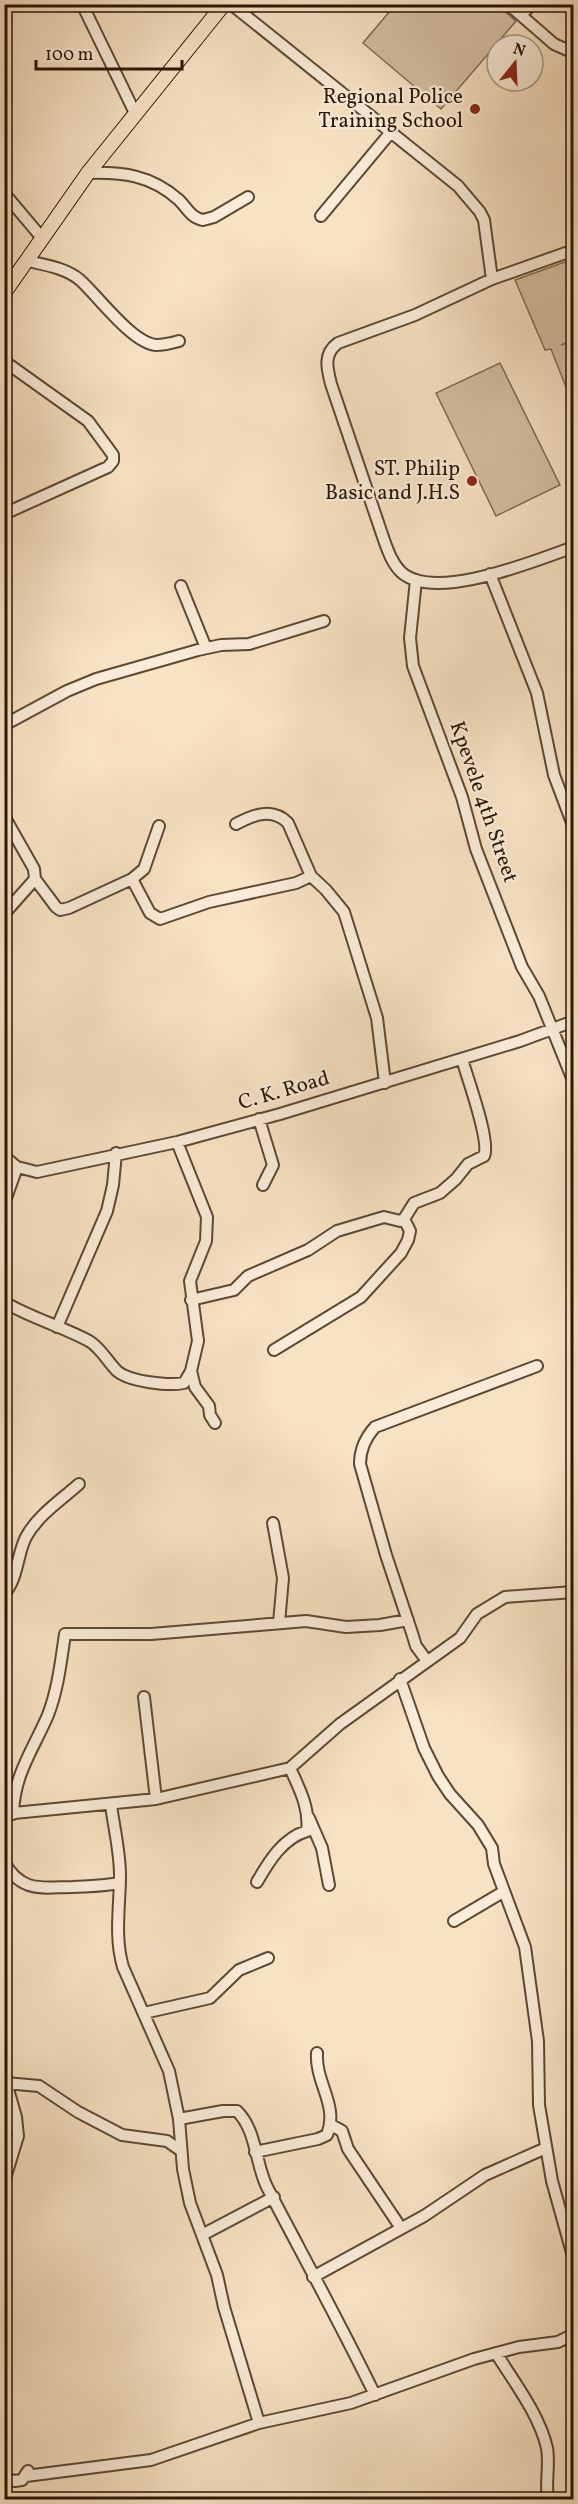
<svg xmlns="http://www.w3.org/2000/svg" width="578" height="2504" viewBox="0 0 578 2504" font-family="Vollkorn,serif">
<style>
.green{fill:#d5bfa3;stroke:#7f6a52;stroke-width:1.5}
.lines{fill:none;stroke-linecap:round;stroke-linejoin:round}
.minor-casing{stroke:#5d4932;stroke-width:14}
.major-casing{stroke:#291602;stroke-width:16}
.minor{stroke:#faecd9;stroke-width:10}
.major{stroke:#f8e2c4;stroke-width:14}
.poi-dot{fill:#8f2418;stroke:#faecd9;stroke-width:2}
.labels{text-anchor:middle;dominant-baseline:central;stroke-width:4.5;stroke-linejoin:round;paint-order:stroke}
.poi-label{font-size:21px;fill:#291602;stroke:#faecd9;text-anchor:end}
.street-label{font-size:21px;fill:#291602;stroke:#faecd9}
</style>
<rect width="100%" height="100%" fill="#f8e2c4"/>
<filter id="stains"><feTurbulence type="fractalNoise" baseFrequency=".00333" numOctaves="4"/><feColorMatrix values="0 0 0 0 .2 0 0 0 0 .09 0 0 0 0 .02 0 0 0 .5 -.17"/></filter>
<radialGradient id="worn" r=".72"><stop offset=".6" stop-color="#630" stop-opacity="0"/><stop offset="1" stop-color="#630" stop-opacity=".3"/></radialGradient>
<path class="green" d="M395 5H497L516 21 441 109 363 43Z
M573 259V340L561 345 573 341V405L551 349 545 350 515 280Z
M500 363 560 485 496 516 436 393Z"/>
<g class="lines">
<defs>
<path id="minor" d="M82 4 135 113
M231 4 458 186 480 212 484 220 492 279
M508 4 554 44 574 53
M521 15 532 4
M88 173C123 172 151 175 179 200 187 208 191 218 203 220L214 217 248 197
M4 193 42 238
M321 216 391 132
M574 250 492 279 415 315 338 343C323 354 327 368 331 384L384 540C388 551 392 563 401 572 435 603 536 560 574 547
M28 261C45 265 66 268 80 280 98 296 132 343 156 345 164 345 172 343 179 341
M4 361 88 421 113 455V461L108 467 4 514
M490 574 537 693 554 775 574 828
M416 580 410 638 413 666 462 797 476 849 522 967 539 996 574 1083
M181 586 206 648
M4 725 67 691 96 679 198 650 221 645 249 644 324 621
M4 816 34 869 35 879 4 914
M236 824C253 815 272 807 288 823L311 876 326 890 344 912 377 1018 385 1083
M35 879 56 907 60 910 69 908 132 879 144 869 159 826
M132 879 150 913 160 919 209 902 296 883 311 876
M259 1119 273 1165 263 1185
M177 1142 207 1217 206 1241 190 1281 198 1341 191 1371 195 1387 209 1406 210 1415 215 1423
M4 1156 17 1167 37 1172 177 1142 280 1114 520 1041 574 1021
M4 1204 17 1167
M191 1300 234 1290 248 1276 308 1250 337 1231 384 1217 400 1221 404 1219 414 1203 440 1193 456 1179 468 1164 484 1156C491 1142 467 1077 462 1059
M4 1302C31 1318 61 1326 89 1341 101 1348 107 1361 117 1371 130 1382 169 1386 184 1383L191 1371
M57 1327 107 1211 113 1185 116 1153
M274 1350 361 1297 401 1253 408 1240 410 1231 404 1219
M273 1523 283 1578 279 1623
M4 1594C18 1579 17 1554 26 1537 38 1515 61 1500 79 1484
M427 1661 416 1646 412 1633 386 1555 360 1464C360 1449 365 1438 375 1427L537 1366
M400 1679 424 1748 438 1776 450 1794 478 1825 492 1848 494 1864 525 1947 538 2041 539 2105 552 2181 574 2260
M144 1697 156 1799
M111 1805C114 1828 120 1852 120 1875 120 1906 114 1936 123 1967L169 2071 179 2119 183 2169 190 2203 217 2275 224 2307 259 2423
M4 1814 156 1799 290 1768 340 1724 460 1638 477 1614 505 1597 574 1592
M13 1814C14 1774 33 1750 48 1715 58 1689 61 1661 65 1634H151L306 1621 346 1627 380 1625 408 1620
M309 1818 322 1848 329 1885
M4 1862C22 1894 43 1887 73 1887 90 1886 104 1886 120 1883
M257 1882C269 1861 283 1838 307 1831 310 1808 299 1788 290 1768
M454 1921 503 1892
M144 2013 210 1998 239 1970 268 1958
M6 2083 39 2086 78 2112 122 2135 167 2141 180 2150
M179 2119 223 2111H237C257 2131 255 2163 267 2187 303 2256 341 2325 375 2395
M331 2125 342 2131 348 2149 401 2228
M255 2152 318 2139 327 2135C339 2105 315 2083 317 2053
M4 2182 18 2136 16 2117 5 2079
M202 2235 274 2197
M313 2277 424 2216 485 2175 546 2148
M496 2353C514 2382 539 2414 547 2448 550 2465 545 2483 548 2500
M26 2476 151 2460 259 2423 351 2403 474 2359 519 2347 558 2342 574 2334
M4 2478 15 2481 22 2480 28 2471"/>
<path id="major" d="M4 293 88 173 224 4"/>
</defs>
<use href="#minor" class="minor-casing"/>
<use href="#major" class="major-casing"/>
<use href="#minor" class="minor"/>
<use href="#major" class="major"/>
</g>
<g class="poi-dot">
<circle cx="475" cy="109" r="6"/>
<circle cx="472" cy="481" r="6"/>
</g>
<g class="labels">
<g class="poi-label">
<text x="463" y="97">Regional Police<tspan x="463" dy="24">Training School</tspan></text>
<text x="460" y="469">ST. Philip<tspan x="460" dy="24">Basic and J.H.S</tspan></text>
</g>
<g class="street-label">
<text transform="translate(483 802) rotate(71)">Kpevele 4th Street</text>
<text transform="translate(284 1091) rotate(-16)">C. K. Road</text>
</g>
</g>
<rect width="578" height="2504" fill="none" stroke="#f8e2c4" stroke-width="24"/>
<rect x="6" y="6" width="566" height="2492" fill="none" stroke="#291602" stroke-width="3"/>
<rect x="12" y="12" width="554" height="2480" fill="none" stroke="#291602" stroke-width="1.5"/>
<g transform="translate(515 63) rotate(18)"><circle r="28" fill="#faecd9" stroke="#a69683" stroke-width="1.5"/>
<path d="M0-4.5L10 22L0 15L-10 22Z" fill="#8f2418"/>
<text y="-9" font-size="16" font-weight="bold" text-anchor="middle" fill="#291602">N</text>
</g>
<path d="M36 60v9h146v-9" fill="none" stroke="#291602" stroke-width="3"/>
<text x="45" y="60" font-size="18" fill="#291602" stroke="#faecd9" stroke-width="4.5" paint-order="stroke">100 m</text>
<rect width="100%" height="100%" filter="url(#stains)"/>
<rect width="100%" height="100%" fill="url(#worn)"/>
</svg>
